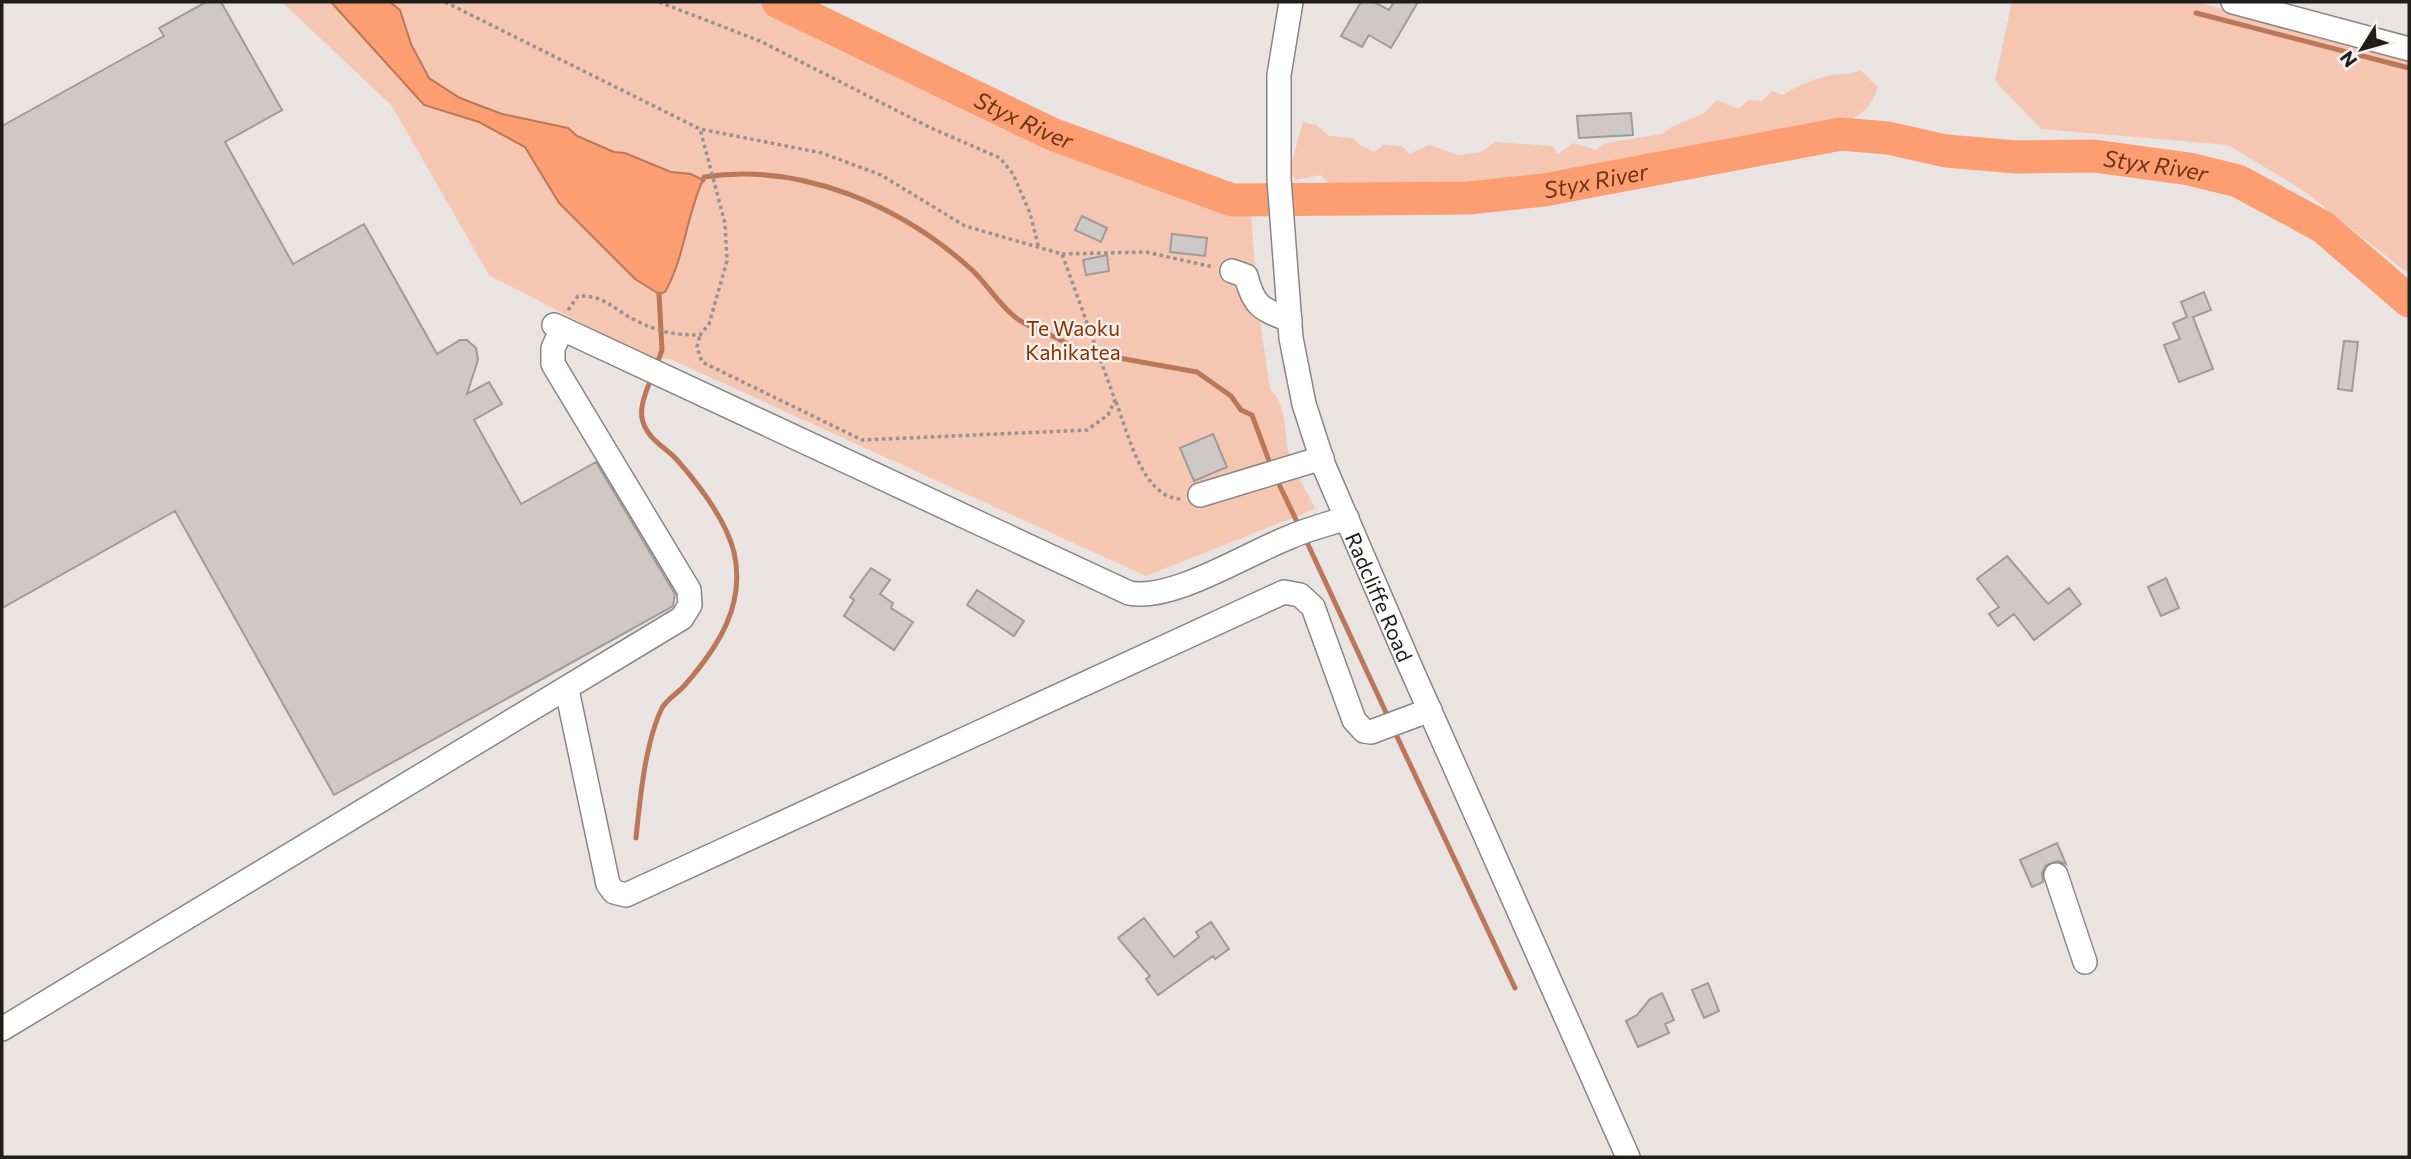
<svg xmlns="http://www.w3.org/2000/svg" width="2411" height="1159" viewBox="0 0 2411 1159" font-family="Commissioner,sans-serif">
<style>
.green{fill:#f5c6b2}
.water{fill:#fc9e72;stroke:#ba7858;stroke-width:2}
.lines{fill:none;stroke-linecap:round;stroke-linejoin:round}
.stream{stroke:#ba7858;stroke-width:5}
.river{stroke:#fc9e72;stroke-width:33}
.building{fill:#cec9c6;stroke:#a09b98;stroke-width:2}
.minor-casing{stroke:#8b8684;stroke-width:26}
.path{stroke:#969291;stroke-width:3.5;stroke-dasharray:3.5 3.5;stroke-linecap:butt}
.minor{stroke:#fff;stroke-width:23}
.labels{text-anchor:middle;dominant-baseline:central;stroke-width:5;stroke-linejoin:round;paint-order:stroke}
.park-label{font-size:21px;fill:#863400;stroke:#f6f1ee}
.street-label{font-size:21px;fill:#201e1d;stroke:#f6f1ee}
.water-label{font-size:23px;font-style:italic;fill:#6e3314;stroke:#f6f1ee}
</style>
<rect width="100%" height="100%" fill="#e9e3e1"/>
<path class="green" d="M282 2H755L1251 213 1258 308 1270 389C1288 406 1283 432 1289 453 1294 472 1307 491 1315 509L1146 576 670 359H651L489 275 392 106Z
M2012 2H2196L2409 59V274L2304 191 2228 145 2041 129 1995 81Z
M1860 70 1878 87C1868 115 1861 111 1840 127 1830 134 1826 143 1814 148L1792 136 1787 138 1782 157 1744 168 1737 158 1725 162 1697 154 1594 168 1581 182 1560 188 1539 186 1526 194 1495 203 1467 188C1454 200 1430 212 1412 205 1400 200 1395 194 1382 192 1355 190 1342 198 1321 175L1296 180 1289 172 1303 122 1316 125 1329 136 1353 138 1361 146 1374 152 1384 145 1402 146 1410 154 1429 145 1458 155 1481 152 1495 142 1553 146 1557 154 1574 143 1596 150 1606 143 1662 134 1673 126 1703 114 1717 100 1738 109 1749 100 1762 101 1772 91 1783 95C1800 84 1813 79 1832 75 1843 73 1849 76 1860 70Z"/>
<path class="water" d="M331 2H390L400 10 411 44 429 78 460 98 502 114 568 128 577 136 614 152 625 153 671 172 691 174 703 180C686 216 685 257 665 292L659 294 635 279 559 203 525 147 479 122 424 105Z"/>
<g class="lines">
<path class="stream" d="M2196 13 2409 68
M703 180 704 177C801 162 902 206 972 270 988 285 1001 308 1019 320 1038 333 1058 334 1074 350L1197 372 1231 396 1241 410 1252 415 1272 469
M656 367 662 350 659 294
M1276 478 1299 526
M1305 538 1389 719
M1393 728 1515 988
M636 838C640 799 645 743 662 708 667 699 678 693 685 685 718 647 746 605 734 552 726 521 699 485 678 461 667 448 649 441 643 422 638 408 647 390 652 376"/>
<path class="river" id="s1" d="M778 2 1052 134 1232 200 1469 198 1544 190 1841 134 1888 138 1946 151 2017 157 2094 156 2189 169 2238 181 2323 227 2409 301"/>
</g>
<path class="building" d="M206 2H221L282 110 225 142 293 264 364 224 437 354 460 340H467L476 348 478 360 467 394 489 382 502 404 474 420 521 504 596 462 675 594 673 606 334 795 175 511 2 608V126L164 36 159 28Z
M1361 2H1374L1389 10 1394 2H1418L1391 48 1369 35 1362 47 1341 36Z
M1631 113 1633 135 1579 138 1577 116Z
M1082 216 1107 228 1101 242 1075 230Z
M1172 234 1207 238 1205 256 1170 252Z
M1107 255 1109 271 1086 275 1083 260Z
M2204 292 2211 310 2193 317 2213 369 2179 382 2164 345 2180 339 2173 323 2187 317 2181 302Z
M2344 341 2358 342 2352 391 2338 389Z
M1213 434 1227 467 1194 481 1180 448Z
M2007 556 2048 604 2069 588 2081 604 2034 640 2014 614 1998 626 1989 614 1999 607 1977 579Z
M871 568 890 580 880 594 893 603 891 608 913 622 894 650 844 616 854 600 850 597Z
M2166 578 2179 608 2161 616 2148 587Z
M977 590 1024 621 1014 636 967 605Z
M2057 843 2066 864 2058 861 2046 865 2042 873 2043 882 2032 887 2020 860Z
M1144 918 1174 957 1199 937 1196 932 1211 922 1229 949 1215 959 1213 956 1158 995 1146 979 1150 976 1118 938Z
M1708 983 1719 1011 1704 1018 1692 990Z
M1662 993 1674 1020 1665 1024 1669 1033 1638 1047 1626 1021 1637 1015 1650 999Z"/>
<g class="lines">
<defs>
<g id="minor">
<path id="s2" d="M1291 2 1279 75V179L1291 338 1304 404 1324 466 1410 666 1628 1157"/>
<path d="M2233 2 2409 49"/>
<path d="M1232 271 1246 276C1254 307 1261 309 1290 320"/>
<path d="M554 325 1129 593C1172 602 1248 553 1290 537 1308 529 1328 524 1347 518"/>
<path d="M1200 495 1322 458"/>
<path d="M567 690 608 884 614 892 626 895 1284 592 1300 595 1313 607 1354 720 1364 731 1371 732 1430 710"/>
<path d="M2056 875 2085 962"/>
<path d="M2 1029 682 618 690 605 689 590 553 364V348L562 329"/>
</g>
</defs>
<use href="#minor" class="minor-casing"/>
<path class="path" d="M445 2 700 129 822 153 881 175 965 226 1062 254 1115 400 1108 415 1087 430 862 440 702 362 697 347 700 335
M659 2 760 41 931 128 1000 158 1013 174 1030 213 1039 249
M1062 254 1146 252 1213 267
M568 310 578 296C606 295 613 310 637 321 658 332 676 335 700 335L709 324 727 261 725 223 700 129
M1116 402C1128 432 1142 498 1181 499"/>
<use href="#minor" class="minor"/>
</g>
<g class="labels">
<g class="park-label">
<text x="1073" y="327">Te Waoku<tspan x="1073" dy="24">Kahikatea</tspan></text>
</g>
<g class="street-label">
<text stroke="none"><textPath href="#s2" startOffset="612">Radcliffe Road</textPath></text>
</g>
<g class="water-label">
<text stroke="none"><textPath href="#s1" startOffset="273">Styx River</textPath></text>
<text stroke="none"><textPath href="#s1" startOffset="1428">Styx River</textPath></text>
<text stroke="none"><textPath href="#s1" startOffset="861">Styx River</textPath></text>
</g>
</g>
<rect width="2411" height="1159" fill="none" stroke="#201e1d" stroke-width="7"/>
<g transform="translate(2362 49) rotate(233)" stroke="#f6f1ee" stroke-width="5" paint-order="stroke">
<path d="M0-5L12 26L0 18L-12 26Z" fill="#201e1d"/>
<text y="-10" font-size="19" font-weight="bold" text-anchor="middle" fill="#201e1d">N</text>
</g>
</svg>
